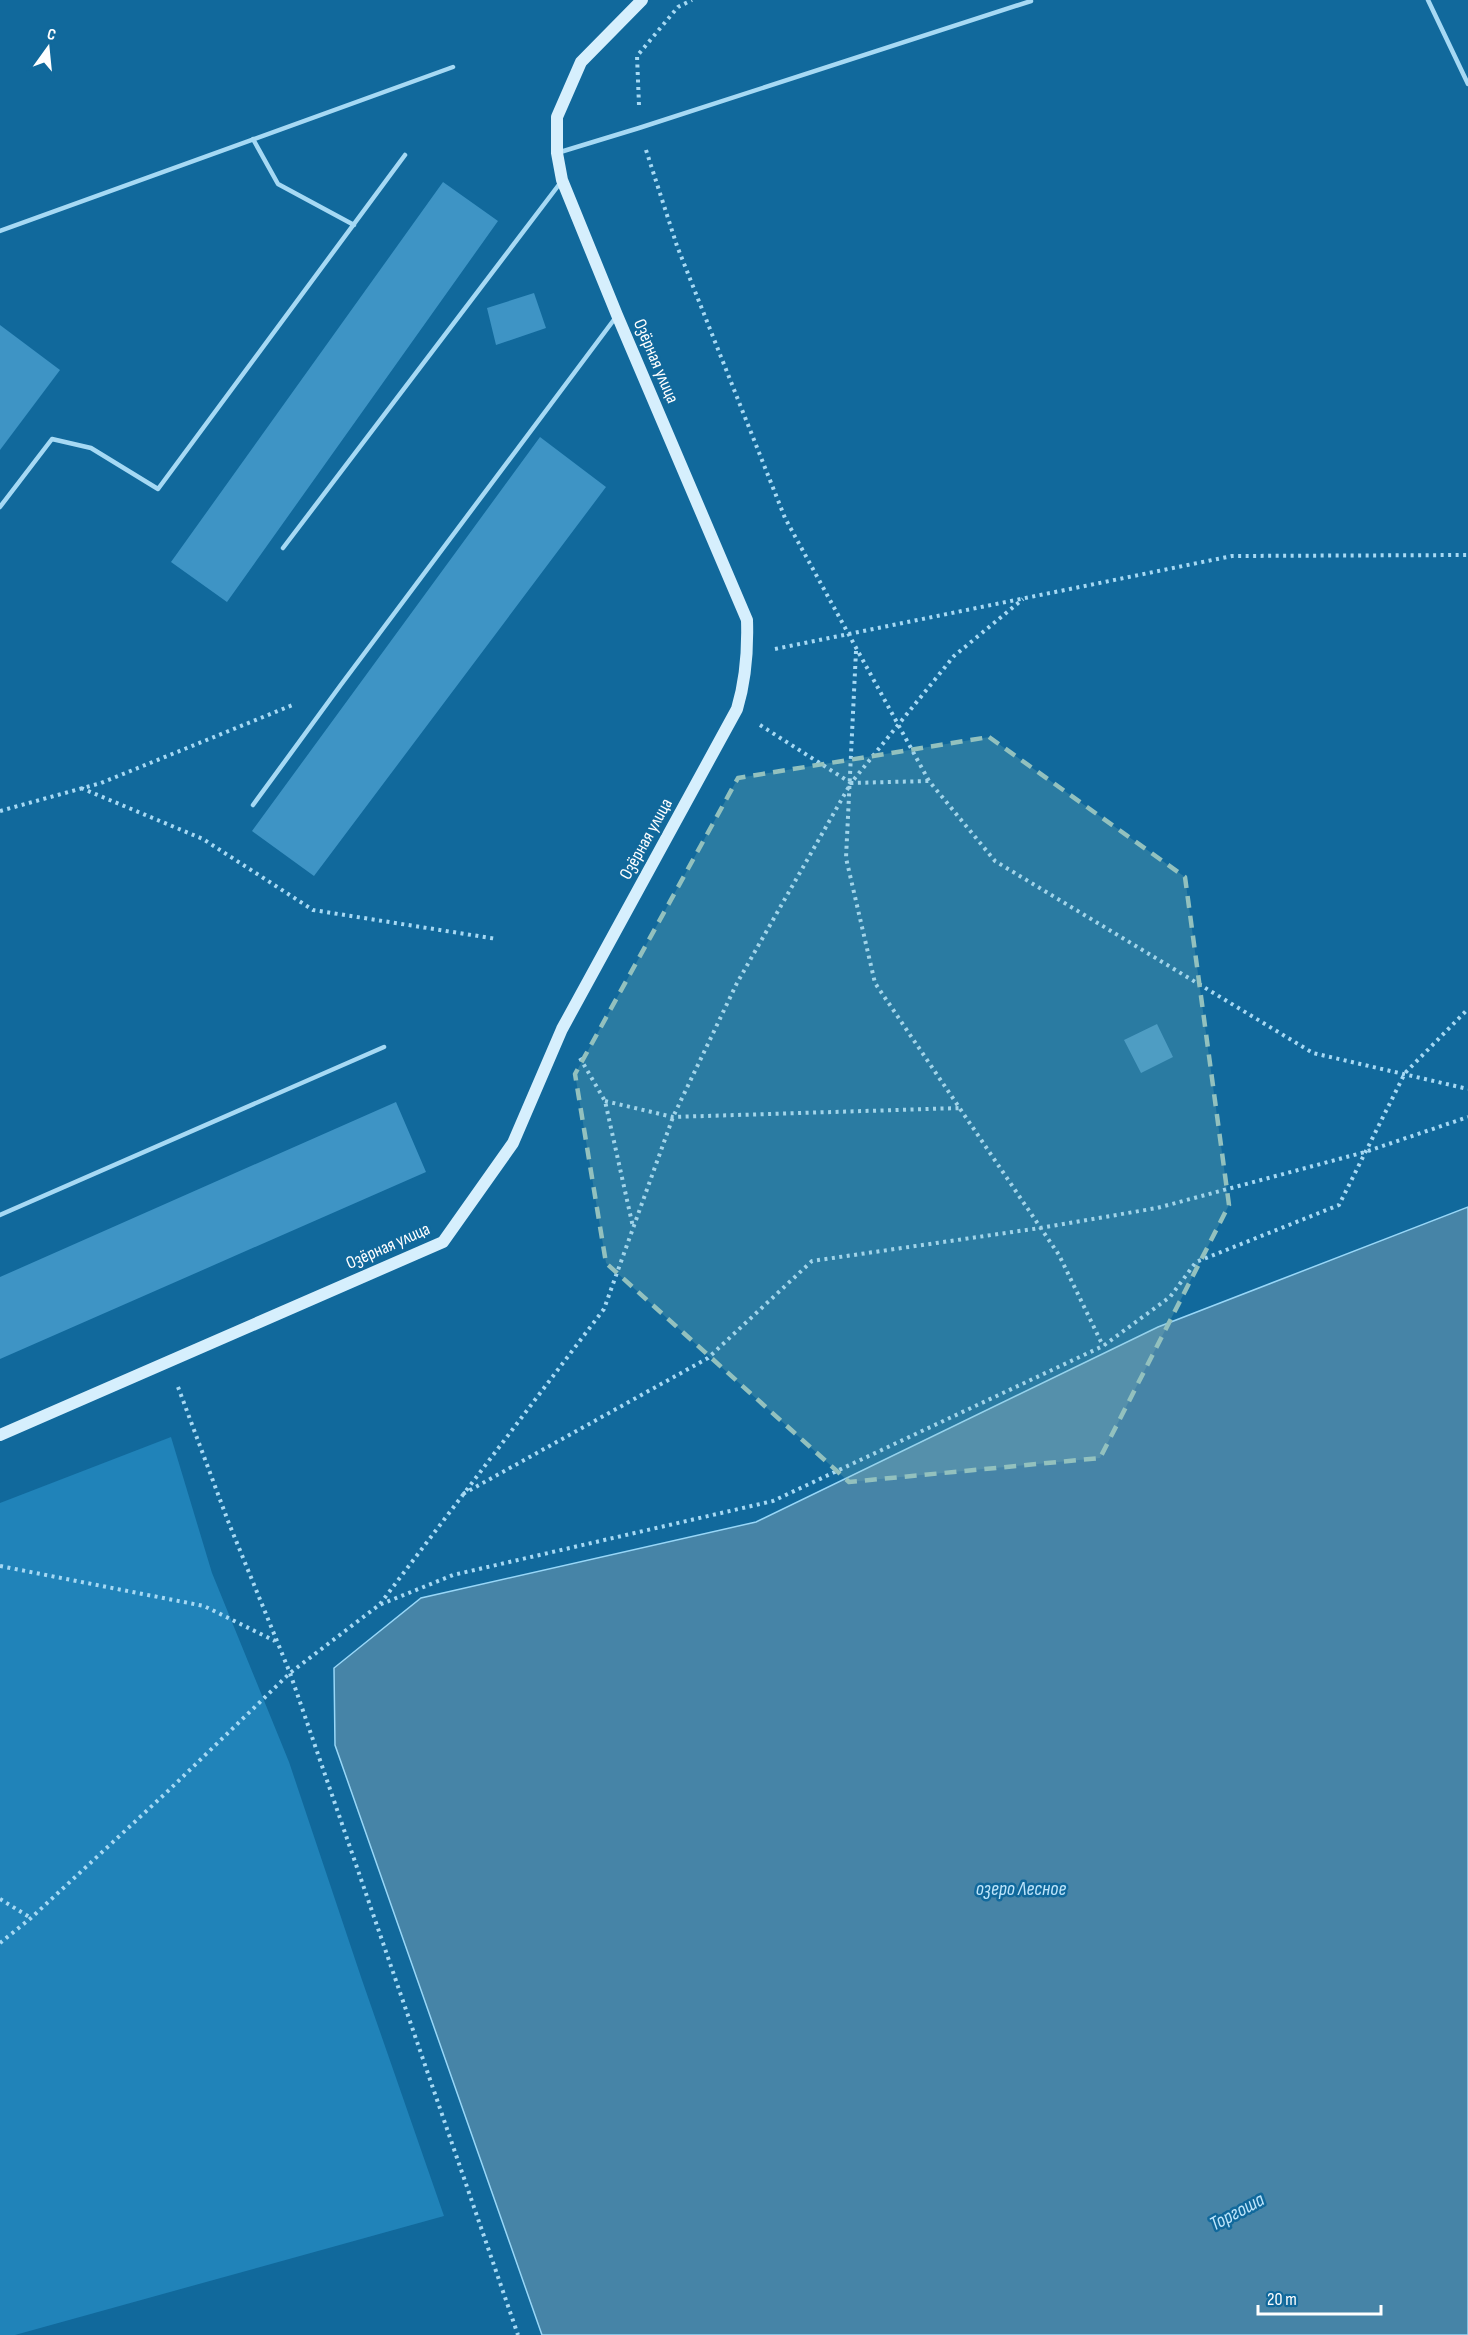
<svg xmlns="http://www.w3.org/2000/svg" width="1468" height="2335" viewBox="0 0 1468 2335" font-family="'Sofia Sans Condensed',sans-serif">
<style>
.green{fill:#2083b9}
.water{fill:#4684a7;stroke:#98d7f8;stroke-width:1.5}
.building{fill:#3e94c5}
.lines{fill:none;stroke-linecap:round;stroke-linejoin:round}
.path{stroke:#a6d9f4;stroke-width:4;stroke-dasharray:3 4.5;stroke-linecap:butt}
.lane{stroke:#a6d9f4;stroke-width:4.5}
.secondary{stroke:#d6effd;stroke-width:12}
.marked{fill:#93c1be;fill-opacity:0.2;stroke:#93c1be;stroke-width:4.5;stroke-dasharray:12 8;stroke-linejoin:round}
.labels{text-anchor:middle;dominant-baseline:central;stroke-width:5;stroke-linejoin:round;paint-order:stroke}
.street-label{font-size:18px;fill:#fff;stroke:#11699c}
.water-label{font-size:20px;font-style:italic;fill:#bee6fc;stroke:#11699c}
</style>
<rect width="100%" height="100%" fill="#11699c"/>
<path class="green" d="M171 1437 212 1573 289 1762 362 1980 444 2216 15 2335H0V1503Z"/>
<path class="water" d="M1468 1207V2335H542L335 1745 334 1668 421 1598 756 1522 1158 1327Z"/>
<path class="building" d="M443 182 498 221 227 602 171 562Z
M534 293 546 328 496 345 487 308Z
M0 325 60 370 0 450Z
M540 437 606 487 314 876 252 831Z
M1157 1024 1173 1057 1141 1073 1124 1040Z
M396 1102 426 1172 0 1359V1277Z"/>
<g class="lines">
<path class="path" d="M639 105 637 56 678 7 692 0
M646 150 677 246 785 518 929 781 995 861 1313 1053 1468 1089
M775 649 1232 556 1468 555
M856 651 846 858 875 983 1059 1255 1103 1346
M760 725 851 783 954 656 1023 599
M81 788 203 839 313 910 497 939
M0 811 101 783 295 704
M580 1058 605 1101 633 1227
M605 1101 673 1117 960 1108
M178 1387 228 1521 290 1673 518 2335
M463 1494 708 1358 812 1261 1040 1228 1157 1208 1365 1152 1468 1117
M0 1566 204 1606 275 1641
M380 1604 604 1309 673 1117 737 983 851 783 929 781
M0 1899 31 1918
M0 1943 31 1918 168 1791 290 1673 379 1605 453 1575 773 1501 1103 1346 1170 1297 1196 1262 1339 1205 1405 1073 1468 1009"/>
<path class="lane" d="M1428 0 1468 84
M253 139 278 184 354 225
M557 153 639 128 1031 1
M0 231 453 67
M0 507 52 439 91 448 158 489 405 155
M283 548 561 182
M253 805 340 686 616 317
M0 1215 384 1047"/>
<path class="secondary" d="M0 1435 443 1242 513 1143 562 1029 737 709C746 679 748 651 747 620L617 315 562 180 557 153V117L581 62 642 0"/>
</g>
<path class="marked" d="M989 737 1185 877 1229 1205 1100 1458 849 1482 606 1263 575 1074 738 778Z"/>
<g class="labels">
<g class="street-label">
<text transform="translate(656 361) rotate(67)">Озёрная улица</text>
<text transform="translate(646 839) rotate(-61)">Озёрная улица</text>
<text transform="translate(388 1246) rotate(-24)">Озёрная улица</text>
</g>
<g class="water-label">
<text x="1021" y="1889">озеро Лесное</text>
<text transform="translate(1237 2212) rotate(-28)">Торгоша</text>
</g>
</g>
<g transform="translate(48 48) rotate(15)" stroke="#11699c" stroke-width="4.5" paint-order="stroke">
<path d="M0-4.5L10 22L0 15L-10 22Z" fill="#ffffff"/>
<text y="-9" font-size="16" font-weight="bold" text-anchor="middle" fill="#ffffff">С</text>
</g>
<path d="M1258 2305v9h123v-9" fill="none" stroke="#ffffff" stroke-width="3"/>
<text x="1267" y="2305" font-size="18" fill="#ffffff" stroke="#11699c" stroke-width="4.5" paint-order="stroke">20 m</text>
</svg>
